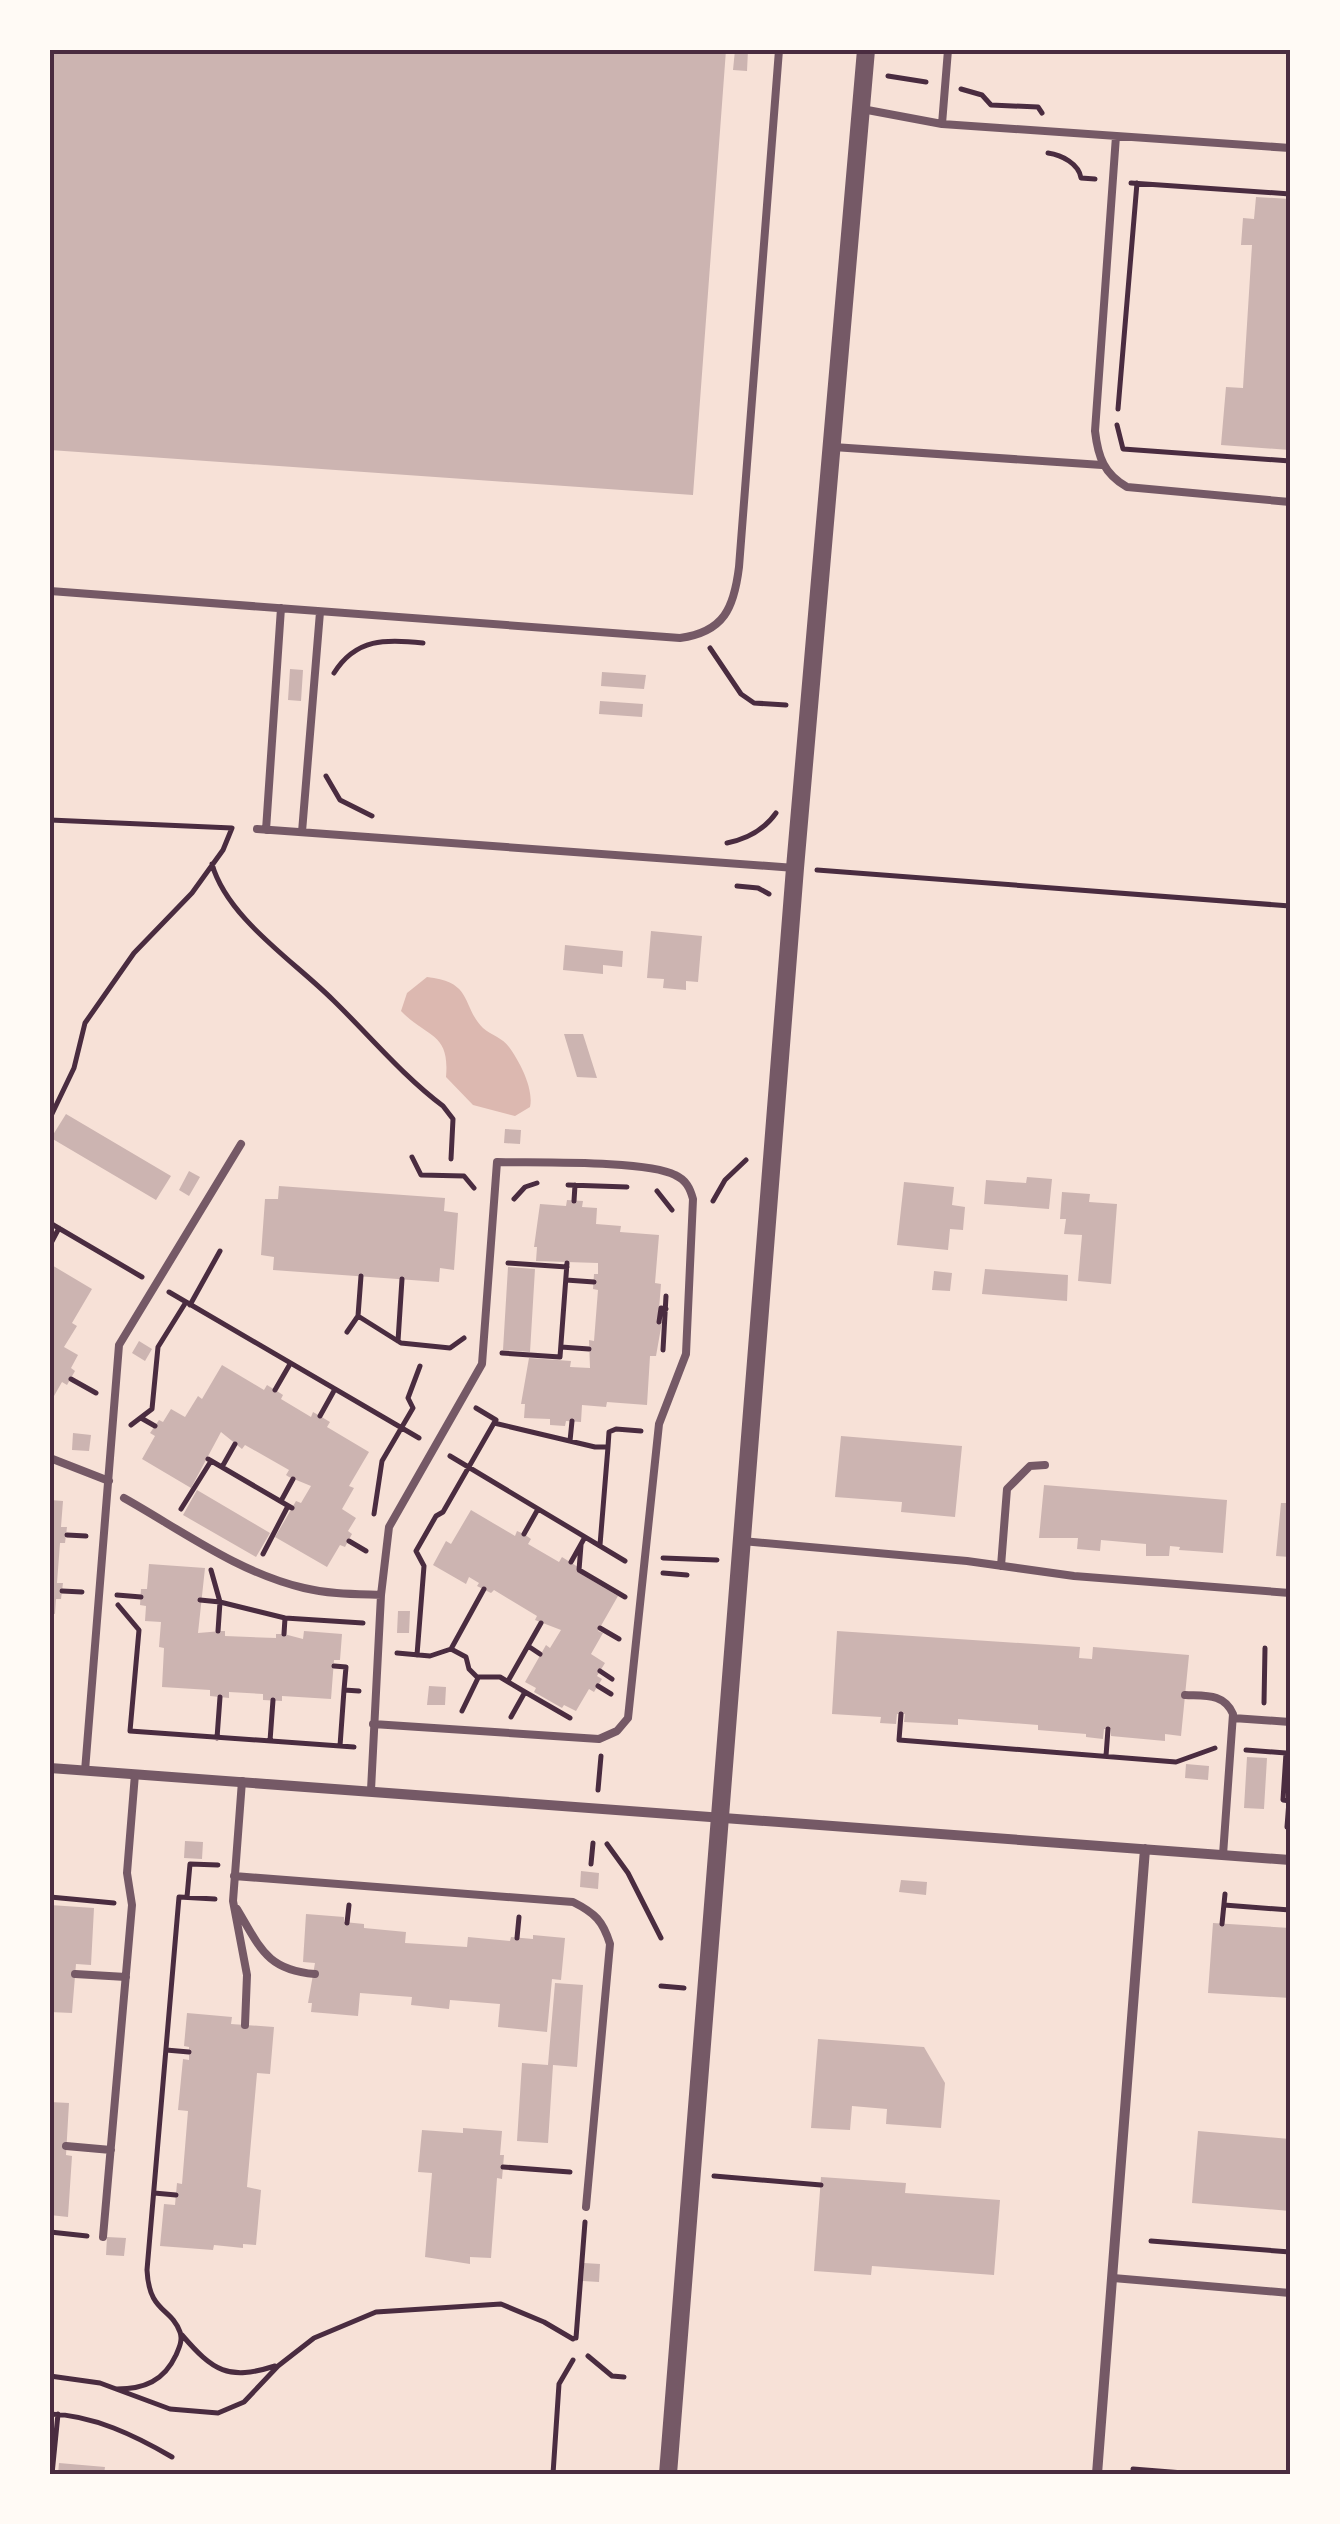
<svg xmlns="http://www.w3.org/2000/svg" width="1340" height="2524" viewBox="0 0 1340 2524" font-family="'Source Serif 4',serif">
<style>
.water{fill:#dcb8b0}
.building{fill:#ccb4b1}
.lines{fill:none;stroke-linecap:round;stroke-linejoin:round}
.path{stroke:#4a2c40;stroke-width:5}
.service{stroke:#755966;stroke-width:8}
.minor{stroke:#755966;stroke-width:10}
.tertiary{stroke:#755966;stroke-width:18}
.neatline{fill:none;stroke:#4a2c40;stroke-width:4}
</style>
<rect width="100%" height="100%" fill="#f7e1d7"/>
<path class="water" d="M427 977C474 982 461 1006 483 1028 491 1035 503 1038 509 1047 520 1062 534 1089 530 1107L515 1116 473 1105 446 1077C450 1032 427 1038 401 1011L407 993Z"/>
<path class="building" d="M50 50H726L693 495 50 450Z
M735 50H748L747 71 733 70Z
M1256 197 1290 199V450L1221 445 1226 387 1243 388 1252 245H1241L1243 218 1254 219Z
M290 669 303 670 301 701 288 700Z
M602 672 646 675 644 689 601 686Z
M600 701 643 704 642 717 599 714Z
M651 931 702 936 698 982 686 981V990L663 988 664 979 647 978Z
M565 945 623 951 622 967 603 965V974L563 970Z
M564 1034H583L597 1078 577 1077Z
M66 1114 171 1176 156 1200 51 1138Z
M505 1129 521 1130 520 1144 504 1143Z
M189 1171 200 1177 189 1196 179 1190Z
M1027 1177 1052 1179 1049 1209 984 1204 986 1180 1026 1183Z
M904 1182 954 1187 952 1205 965 1207 963 1230 950 1229 948 1250 897 1245Z
M279 1186 445 1198 444 1211 458 1213 454 1270 440 1268 439 1282 273 1270 274 1257 261 1255 265 1199H278Z
M1062 1192 1090 1194 1089 1202 1117 1204 1111 1284 1078 1281 1082 1235 1064 1234 1066 1219H1060Z
M567 1200 583 1201 582 1207 597 1208 596 1224 621 1226 620 1232 659 1235 655 1283 661 1284 658 1322H662L656 1356H650L647 1405 607 1402 606 1407 582 1405 581 1422 566 1421 565 1426 550 1425V1419L524 1418 525 1404H521L529 1358 571 1361 570 1367 590 1368 589 1340 594 1341 598 1290 593 1289 594 1274H598V1263L536 1261 537 1247H534L540 1204 566 1206Z
M50 1264 92 1289 72 1323 77 1326 64 1347 78 1355 71 1368 75 1371 67 1385 62 1382 50 1403Z
M508 1267 535 1269 530 1352 503 1350Z
M985 1269 1068 1275 1067 1301 982 1294Z
M934 1271 952 1273 950 1291 932 1290Z
M139 1341 152 1349 145 1361 132 1353Z
M222 1365 264 1390 267 1385 280 1393 283 1395 281 1399 311 1417 313 1412 320 1416 330 1422 327 1427 369 1452 349 1486 354 1488 342 1509 356 1518 348 1531 352 1534 345 1547 340 1545 327 1567 275 1537 296 1501 301 1503 311 1486 289 1477 286 1475 289 1470 245 1445 242 1449 221 1432 191 1488 142 1459 155 1436 150 1433 159 1420 163 1422 171 1409 185 1417 198 1396 202 1399Z
M73 1433 91 1435 89 1451 72 1450Z
M841 1436 962 1446 955 1517 901 1512 902 1502 835 1497Z
M1044 1485 1227 1500 1223 1553 1179 1550 1180 1547 1170 1546 1169 1556H1146V1544L1101 1540 1100 1551 1077 1549 1078 1538H1039Z
M197 1490 270 1533 256 1557 183 1515Z
M50 1500 63 1501 61 1527H67L65 1543H60L57 1583H63L61 1599H56L55 1614 50 1613Z
M1281 1503H1290V1557L1276 1556Z
M471 1510 515 1536 517 1531 524 1534 531 1539 528 1544 559 1562 562 1557 578 1567 576 1571 618 1596 598 1631 603 1633 591 1654 605 1663 597 1676 602 1679 594 1692 589 1689 576 1711 564 1705 562 1708 534 1692 536 1688 525 1682 546 1645 550 1648 561 1630 535 1620 537 1616 494 1590 491 1593 477 1586 479 1583 469 1577 466 1584 433 1565 446 1541 451 1544Z
M149 1564 205 1568 198 1633 222 1631H225V1636L276 1638V1634H284L303 1639 304 1631 342 1634 340 1660H334L331 1699 282 1696V1701L263 1700V1694L229 1692V1698L210 1696V1690L162 1687 164 1648 159 1647 161 1622 145 1621 146 1606 140 1605 141 1589H147Z
M398 1611H410L409 1633H397Z
M837 1631 1080 1647 1079 1658 1092 1659 1093 1647 1189 1655 1181 1736 1165 1734V1741L1111 1736V1729H1104L1103 1739 1086 1737V1734L1038 1730V1725L958 1719V1725L904 1722 905 1714H897L896 1724 880 1723 881 1717 832 1714Z
M429 1686 446 1687 445 1705H427Z
M1247 1757 1267 1758 1264 1809 1244 1808Z
M1186 1764 1209 1766 1208 1780 1185 1778Z
M185 1841 203 1842 202 1859 184 1858Z
M581 1871 599 1873 598 1889 580 1887Z
M901 1880 927 1882 926 1895 899 1892Z
M50 1905 94 1908 91 1965 76 1964 72 2013 50 2012Z
M306 1914 344 1917V1922L364 1924V1928L406 1932 405 1943 467 1947 468 1937 510 1941 511 1937 533 1939V1935L565 1938 561 1980 552 1979 547 2032 498 2027 500 2004 450 2000 449 2009 411 2005 412 1997 360 1993 358 2016 311 2012 312 2003H308L315 1963 303 1962Z
M1213 1923 1290 1928V1998L1208 1993Z
M555 1983 583 1985 577 2067 553 2065 548 2143 517 2141 522 2063 548 2065Z
M187 2013 232 2017 231 2024 274 2027 270 2074 257 2073 247 2187 261 2190 256 2245 243 2244V2248L214 2245 213 2250 160 2246 164 2204 175 2205 177 2183 182 2184 188 2111 178 2110 183 2059 189 2060V2047L184 2046Z
M818 2039 924 2047 945 2083 941 2128 886 2124 887 2109 852 2106 850 2130 811 2128Z
M50 2102 69 2103 66 2155 72 2156 68 2217 50 2215Z
M463 2128 502 2131 500 2155H504L502 2179 497 2178 491 2258 470 2257V2264L425 2257 432 2173 418 2172 422 2130 463 2133Z
M1198 2131 1290 2139V2211L1192 2203Z
M821 2177 906 2183 905 2193 1000 2200 994 2275 872 2266 871 2275 814 2271Z
M107 2237 126 2238 124 2256 106 2255Z
M584 2263 600 2264 599 2282 583 2281Z
M59 2463 105 2467 104 2474H58Z"/>
<g class="lines">
<path class="path" d="M888 76 926 82
M961 89 982 95 991 105 1038 107 1042 113
M1048 153C1062 155 1079 164 1081 178L1095 179
M1131 183 1290 194
M1118 409 1137 183
M1117 425 1123 449 1290 461
M710 648 741 694 754 703 786 705
M334 673C356 638 386 639 423 643
M326 776 340 800 372 816
M50 820 232 828
M727 843C747 839 764 830 776 813
M212 864C227 918 294 961 333 1000 370 1036 402 1075 443 1106L453 1119 451 1159
M817 870 1290 906
M737 886 758 888 769 894
M50 1118 74 1068 85 1023 134 953 192 893 223 850 232 828
M412 1157 421 1175 464 1176 474 1188
M568 1185 627 1187
M657 1191 672 1210
M514 1199 525 1187 537 1183
M574 1201 575 1185
M713 1201 725 1180 746 1160
M50 1223 142 1277
M50 1245 59 1228
M508 1263 567 1267
M566 1280 594 1282
M169 1292 419 1438
M190 1305 220 1251
M358 1316 361 1276
M659 1322 661 1308 666 1309
M347 1332 358 1316 401 1343 450 1348 464 1338
M398 1341 402 1279
M561 1347 589 1349
M663 1350 666 1296
M502 1353 560 1357
M560 1357 567 1263
M71 1379 96 1393
M275 1390 290 1364
M476 1408 496 1420 494 1423
M320 1416 335 1389
M141 1418 155 1426
M131 1425 152 1409 158 1347 186 1302
M570 1441 572 1421
M608 1447 609 1432 616 1429 641 1431
M450 1456 625 1561
M208 1459 292 1508
M222 1467 235 1444
M281 1501 293 1479
M181 1509 211 1461
M374 1514 382 1461 413 1408 408 1398 420 1366
M524 1534 538 1509
M67 1535 86 1536
M349 1541 366 1551
M581 1545 579 1570 625 1597
M263 1554 288 1506
M663 1558 717 1560
M571 1562 585 1537
M211 1570 220 1602 285 1618 363 1623
M663 1573 687 1575
M62 1591 82 1592
M117 1595 141 1597
M200 1600 220 1602 218 1631
M118 1605 139 1630 130 1731 354 1747
M600 1628 619 1639
M284 1634 285 1618
M528 1646 540 1654
M451 1649 484 1589
M397 1653 430 1656 451 1649 466 1657 469 1669 477 1677H500L525 1692 511 1717
M417 1655 424 1566 416 1551 436 1516 443 1512 494 1423 595 1447H608L600 1545
M334 1666 346 1667 344 1690
M600 1671 612 1679
M508 1681 541 1623
M598 1686 611 1694
M525 1692 570 1718
M1264 1703 1265 1648
M462 1711 478 1678
M901 1714 899 1740 1176 1762 1215 1748
M217 1738 220 1697
M270 1741 273 1700
M340 1746 344 1690 359 1691
M1246 1750 1286 1753 1283 1800 1290 1801
M1106 1756 1108 1729
M598 1790 601 1756
M1287 1827 1289 1801
M607 1844 628 1873 661 1938
M591 1864 593 1843
M50 1897 114 1903
M187 1897 190 1864 218 1865
M1224 1905 1290 1910
M347 1923 349 1905
M1222 1924 1225 1894
M517 1938 519 1917
M661 1986 684 1988
M166 2050 189 2052
M503 2167 570 2172
M714 2176 821 2185
M154 2193 176 2195
M50 2232 87 2236
M1151 2241 1290 2252
M182 2335C213 2371 228 2381 275 2366
M576 2338 585 2222
M588 2356 612 2376 624 2377
M50 2376 100 2383 170 2409 218 2413 244 2402 278 2366 314 2338 376 2312 501 2304 544 2322 573 2339
M117 2389C144 2389 164 2381 176 2355 179 2348 183 2340 180 2332 171 2307 149 2313 147 2270L179 1897 215 1899
M50 2414C93 2415 136 2436 172 2457
M1133 2469 1196 2474
M52 2474 58 2414
M553 2474 559 2384 573 2360"/>
<path class="service" d="M862 109 942 124 1290 148
M942 124 948 50
M1116 136 1095 431C1098 457 1104 474 1127 487L1290 502
M833 447 1102 465
M50 591 680 638C724 632 734 608 739 567L779 50
M257 829 795 868
M266 830 281 608
M302 832 320 612
M50 1458 109 1481
M124 1498C181 1530 239 1573 304 1588 329 1594 356 1594 381 1595
M742 1541 967 1561 1074 1576 1290 1593
M1001 1566 1007 1489 1030 1466 1045 1465
M1185 1695C1205 1696 1224 1693 1233 1714L1223 1855
M1233 1718 1290 1722
M85 1771 119 1345 241 1144
M242 1781 233 1901 247 1975 245 2025
M371 1790 381 1595 389 1527 482 1364 497 1162C534 1163 647 1160 675 1175 686 1180 690 1188 693 1199L686 1354 659 1424 628 1718 617 1731 599 1739 373 1724
M234 1876 573 1902C595 1913 603 1921 610 1944L586 2207
M237 1909C260 1947 266 1970 315 1974
M75 1974 126 1977
M66 2146 111 2150
M103 2237 132 1905 127 1873 135 1774
M1113 2278 1290 2293"/>
<path class="minor" d="M50 1768 1290 1860
M1097 2474 1145 1849"/>
<path class="tertiary" d="M668 2474 795 868 866 50"/>
</g>
<rect width="1340" height="2524" fill="none" stroke="#fffaf5" stroke-width="105"/>
<rect x="52" y="52" width="1236" height="2420" class="neatline"/>
</svg>
